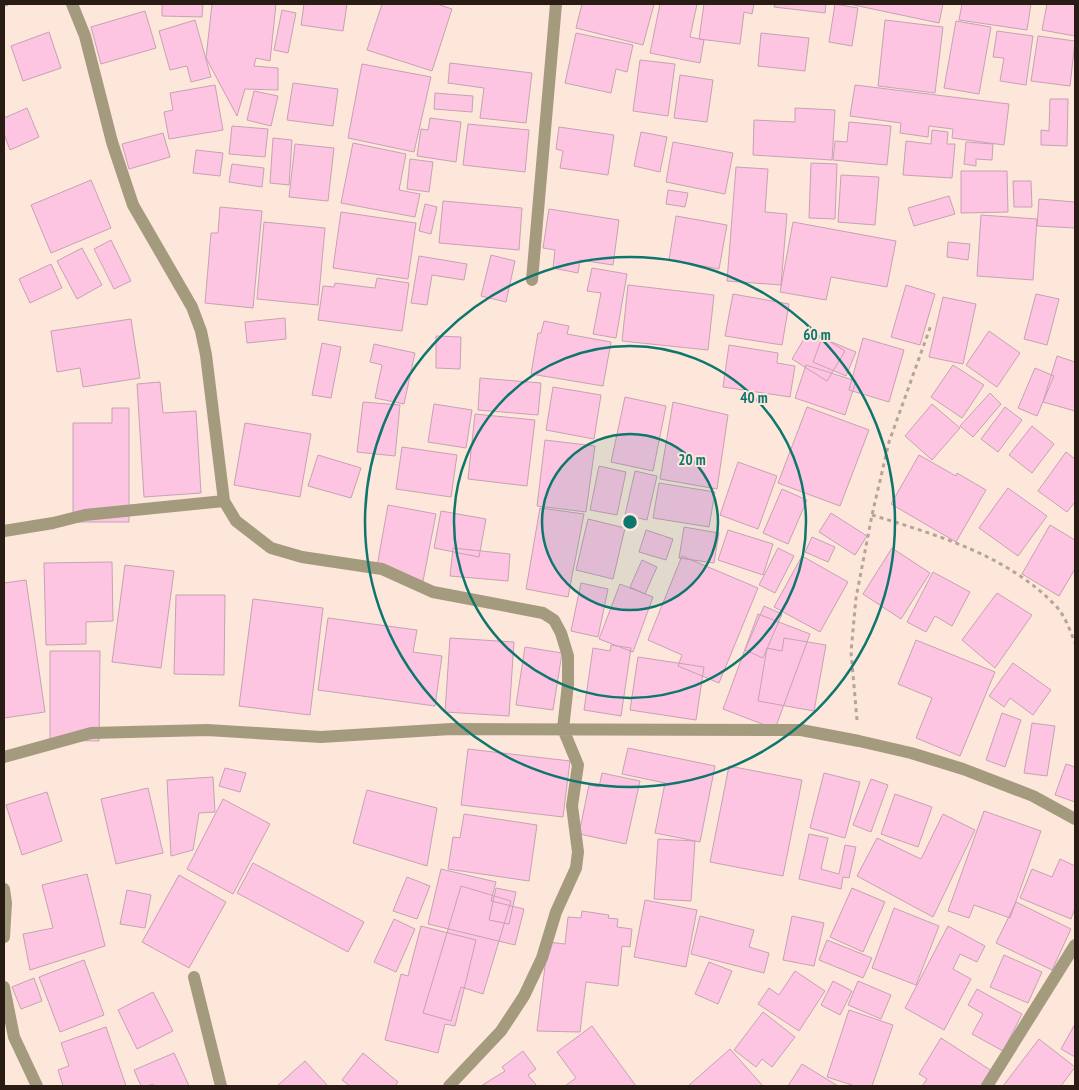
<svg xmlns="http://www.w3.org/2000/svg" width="1079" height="1090" viewBox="0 0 1079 1090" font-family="'PT Sans Narrow',sans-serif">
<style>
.building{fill:#fdc5e2;stroke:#c6a2b4}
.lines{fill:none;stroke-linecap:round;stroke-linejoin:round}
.path{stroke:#b7a499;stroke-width:3;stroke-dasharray:4 4;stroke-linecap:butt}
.street{stroke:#a49b7e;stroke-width:12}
.ring{fill:none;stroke:#0f766e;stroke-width:2.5}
.centre{fill:#0f766e;stroke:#fde7da;stroke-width:2.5}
.ring-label{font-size:15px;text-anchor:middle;font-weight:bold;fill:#0f766e;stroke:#fde7da;stroke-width:4;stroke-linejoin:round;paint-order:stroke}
</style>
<rect width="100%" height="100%" fill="#fde7da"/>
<path class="building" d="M162 4H203L202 17 162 16Z
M212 4H276L270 61 256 58 254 66 278 68V90L245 89 237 116 206 58Z
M304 4H347L343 31 301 25Z
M382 4H437L452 9 432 71 367 50Z
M582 4H654L643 45 576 28Z
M660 4H697L690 37 704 40 700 63 650 53Z
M704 4H754L752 14 744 12 740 44 699 39Z
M775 4H826L825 13 774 7Z
M835 4 858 8 852 46 829 42Z
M849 4H943L939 23Z
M962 4H1031L1027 30 959 20Z
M1047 4H1075V36L1042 30Z
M282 10 296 13 288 53 274 50Z
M145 11 156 48 101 64 91 27Z
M195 20 211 77 191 82 187 66 170 70 159 31Z
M885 20 943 27 935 93 878 86Z
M956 21 991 27 979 94 944 88Z
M997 31 1033 36 1026 85 1000 81 1004 58 993 57Z
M49 32 61 68 23 81 11 46Z
M576 33 633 45 627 72 616 69 611 93 565 83Z
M761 33 809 38 805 71 758 66Z
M1038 36 1075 41 1070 86 1031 81Z
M640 60 675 64 668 116 633 111Z
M450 63 532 73 526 123 480 118 484 88 448 83Z
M362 64 431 77 414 152 348 138Z
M680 75 713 80 707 122 674 118Z
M293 83 338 89 333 126 287 120Z
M215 85 223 130 169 139 164 112 173 110 170 93Z
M855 85 1009 104 1004 145 952 138 953 129 929 126 928 137 900 133 901 123 850 116Z
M254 91 278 96 271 126 247 120Z
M435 93 473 96 472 112 434 109Z
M1050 99H1068L1067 146 1041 145V130L1049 131Z
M27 108 39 137 10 150 4 134V118Z
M795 108 835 110 832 160 753 155 754 120 795 122Z
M430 118 461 122 456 162 417 156 421 129 428 130Z
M849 122 891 126 887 165 833 160 835 141 847 142Z
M468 124 529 130 525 172 463 165Z
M232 126 268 129 265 157 229 154Z
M559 127 614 135 608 175 560 168 563 151 556 149Z
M932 130 948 132 947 144H955L952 178 903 175 906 141 931 144Z
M641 132 667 137 660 172 634 166Z
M163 133 170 157 129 169 122 144Z
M273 138 292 140 289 185 270 183Z
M673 142 733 153 725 194 666 182Z
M966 142 993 144 992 160 976 159V166L964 164Z
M353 143 406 154 399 190 420 194 415 217 341 203Z
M295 144 334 148 328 201 289 197Z
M196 150 223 153 220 176 193 173Z
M410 159 433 162 429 192 407 189Z
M811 163 837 164 835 219 809 218Z
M232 164 264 168 262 187 229 182Z
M736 167 768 169 765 212 787 214 781 285 727 281Z
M961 171H1007L1008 212 961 213Z
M841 175 879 177 875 225 838 222Z
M91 180 111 228 51 253 31 205Z
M1013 181H1031L1032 207H1014Z
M668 190 688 193 685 207 666 204Z
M949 196 955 214 914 226 908 208Z
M1039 199 1075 202V228L1037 226Z
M443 201 522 208 519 250 439 243Z
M425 204 437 207 431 234 419 231Z
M220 207 262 211 253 308 205 303 211 233H218Z
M549 209 619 220 613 265 580 260 578 273 553 268 555 250 543 248Z
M341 212 416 223 408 279 333 268Z
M981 215 1037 219 1033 280 977 276Z
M676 216 727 225 719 269 669 260Z
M264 222 325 228 318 305 257 299Z
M793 222 896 241 887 287 831 277 826 300 780 292Z
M111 240 131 281 114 289 94 249Z
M948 242 970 244 968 260 947 257Z
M82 248 102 285 77 299 57 261Z
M491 255 515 261 506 302 481 296Z
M419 256 467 264 464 280 432 275 427 305 411 303Z
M51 264 62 288 30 303 19 279Z
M592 268 627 274 616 338 593 334 601 293 587 291Z
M377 278 409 283 402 331 318 320 323 286 334 287 335 283 375 288Z
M628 285 714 295 708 350 622 341Z
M906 285 935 294 920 345 891 337Z
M733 294 789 304 782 345 725 336Z
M1036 294 1059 299 1047 345 1024 339Z
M943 297 976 304 963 364 929 357Z
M285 318 286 339 247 343 245 322Z
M131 319 140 378 83 387 80 368 57 372 51 331Z
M544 321 569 326 567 334 611 342 603 386 531 374 538 333H541Z
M810 329 845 351 827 381 792 359Z
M989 331 1020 353 997 387 966 365Z
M436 336 461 337 460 369 436 368Z
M822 338 856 352 846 376 813 362Z
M863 338 904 350 889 402 849 390Z
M322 343 341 347 331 398 312 395Z
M374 344 415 353 404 404 375 398 382 365 370 362Z
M729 345 778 353 777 363 795 366 790 397 723 387Z
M1057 356 1075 362V411L1043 402Z
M806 365 856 381 845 415 795 398Z
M953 365 984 385 962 418 931 397Z
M1035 368 1054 376 1037 416 1018 408Z
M480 378 541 383 538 415 478 410Z
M160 382 163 413 196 411 201 493 144 497 137 384Z
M553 387 601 395 594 439 546 430Z
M990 393 1001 404 973 437 960 426Z
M625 397 666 406 653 471 611 462Z
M363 402 400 405 395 456 357 452Z
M673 402 728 415 717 489 660 479Z
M434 404 472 410 466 448 428 442Z
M932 404 960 428 932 460 905 436Z
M807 407 869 430 840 506 778 483Z
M1005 407 1022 420 998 452 981 439Z
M112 408H129V522H73V423H112Z
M475 414 535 420 527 486 468 479Z
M245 423 311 434 300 497 234 485Z
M1032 426 1054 444 1032 473 1009 455Z
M545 440 595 446 586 512 537 506Z
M402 447 457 455 451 497 396 489Z
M1066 452 1075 459V502L1067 512 1038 491Z
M318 455 361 468 351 498 308 486Z
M919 455 956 476 957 473 986 490 956 542 891 504Z
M738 462 777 476 758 529 720 515Z
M599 466 626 472 617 515 590 510Z
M635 471 657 476 647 520 625 515Z
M659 483 715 492 709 527 653 518Z
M1008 488 1047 516 1018 556 979 528Z
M782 489 807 500 788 544 763 533Z
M388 505 436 514 423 581 376 572Z
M540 508 584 514 568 597 526 589Z
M441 511 486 519 479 557 434 548Z
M831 513 867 536 855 555 819 532Z
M588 519 625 528 613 579 576 570Z
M1050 525 1075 540V569L1059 596 1022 574Z
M684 527 719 533 714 563 679 558Z
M646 530 673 539 666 560 639 552Z
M728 530 773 544 763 575 718 560Z
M812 537 835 547 828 562 805 552Z
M453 548 510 554 508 581 450 576Z
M778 548 794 556 775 593 759 585Z
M892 548 930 573 901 619 863 594Z
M682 556 758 588 719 683 678 666 682 655 648 640Z
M802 556 848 582 820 632 774 607Z
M642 560 657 567 645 594 630 587Z
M112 562 113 621 86 622V644L46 645 44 563Z
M125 565 174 571 161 668 112 662Z
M933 572 970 592 952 626 935 616 926 632 907 622Z
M26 580 45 712 4 718V583Z
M581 583 608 589 598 637 571 631Z
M620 584 653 597 633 652 599 639Z
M997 593 1032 615 995 668 962 640Z
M176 595H225L224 675 174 674Z
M253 599 323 608 310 715 239 706Z
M764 606 782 614 763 658 745 650Z
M758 614 810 634 775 729 723 709Z
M328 618 417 630 413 652 442 656 435 706 318 690Z
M450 638 514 642 509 716 445 712Z
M784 638 826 645 814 711 758 701 767 648 782 651Z
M916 640 995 672 960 756 916 738 932 698 898 684Z
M611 645 631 648 621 716 584 710 593 648 610 651Z
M525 647 562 653 553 710 516 705Z
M50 651H100L99 741 50 740Z
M638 657 704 667 696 720 630 710Z
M1013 663 1051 690 1033 715 1010 698 1004 707 989 696Z
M1002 713 1021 720 1005 767 986 760Z
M1032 723 1055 726 1047 776 1024 773Z
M628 748 715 766 700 842 655 833 665 783 622 774Z
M468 749 570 761 563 817 461 805Z
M1066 764 1075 767V802L1055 795Z
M729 766 802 780 783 876 710 862Z
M225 768 246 773 240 792 219 786Z
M602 773 640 781 626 844 579 834 589 785 599 787Z
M824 773 860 782 845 838 810 828Z
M213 777 215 812 199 813 193 850 171 856 167 780Z
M871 779 888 785 871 832 853 825Z
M148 788 163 853 116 864 101 799Z
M367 790 437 808 427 866 353 843Z
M47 792 62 841 22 855 6 805Z
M895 794 932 807 918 847 881 834Z
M223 799 270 824 233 894 187 869Z
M984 811 1041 831 1010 918 974 905 969 918 948 911Z
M464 814 537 825 529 881 448 869 453 837 460 838Z
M943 814 975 830 933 917 857 876 877 838 921 859Z
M809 834 828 838 821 869 839 874 845 845 856 847 849 878 843 877 841 889 799 879Z
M658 839 695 841 691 901 654 899Z
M1060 859 1075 866V908L1071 919 1020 898 1032 869 1052 877Z
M253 863 364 922 348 952 237 893Z
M441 869 496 882 491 901 524 909 515 945 428 924Z
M87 874 105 946 30 970 23 934 53 928 42 885Z
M179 875 226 902 189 968 142 942Z
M407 877 430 886 417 919 393 911Z
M461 886 511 901 483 994 461 987 451 1021 423 1013Z
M496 888 516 892 509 924 489 920Z
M852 888 885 902 863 952 830 937Z
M127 890 151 895 145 928 120 924Z
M645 900 697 910 686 967 634 957Z
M1016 902 1071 929 1052 970 996 943Z
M894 908 939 926 916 985 872 968Z
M582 911 609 915 608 918 618 919 617 927 632 929 630 947 622 946 618 986 586 982 580 1032 537 1031 548 942 565 944 568 917 581 918Z
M700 916 754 930 749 947 769 953 764 973 691 954Z
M792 916 824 923 814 966 783 960Z
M394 919 415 929 396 972 374 962Z
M421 926 476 940 455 1026 445 1024 438 1053 385 1040 401 974 408 976Z
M948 926 985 946 977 962 960 954 953 969 971 979 944 1030 905 1008Z
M827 940 872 958 863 978 819 960Z
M1004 955 1042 972 1028 1003 990 987Z
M84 960 104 1015 60 1032 39 977Z
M709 962 732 971 718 1004 695 994Z
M795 971 825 991 799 1031 758 1004 769 988 779 995Z
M34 978 42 1001 21 1009 12 987Z
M833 981 852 991 840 1015 821 1005Z
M858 981 891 995 881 1019 848 1005Z
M977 989 1022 1014 1003 1051 972 1034 983 1014 968 1005Z
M153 992 173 1031 137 1049 118 1010Z
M849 1010 893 1025 872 1086H855L827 1077Z
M763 1012 795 1037 772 1067 762 1059 756 1067 734 1050Z
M1075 1024V1057L1061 1049Z
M592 1026 636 1086H565L576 1078 557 1052Z
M106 1027 126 1086H63L58 1070 69 1066 61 1043Z
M941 1038 992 1071 982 1086H922L927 1079 919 1074Z
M1039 1039 1075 1067 1061 1086H1003Z
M730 1049 763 1086H688Z
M523 1051 536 1069 528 1075 537 1086H481L505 1071 502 1067Z
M174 1053 189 1086H154L153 1084 147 1086H141L134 1070Z
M363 1053 398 1082 395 1086H350L342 1080Z
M305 1061 328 1086H277Z
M802 1064 838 1086H788Z"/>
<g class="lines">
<path class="path" d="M4 5 11 4
M872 515C937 535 1007 555 1056 606 1065 616 1070 630 1075 643
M857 720 851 652 856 598 872 515 889 442 931 325"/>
<path class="street" d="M72 4 85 36 112 142 133 205 192 307 201 331 206 355 224 501
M532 280 556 4
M4 531 53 523 85 515 224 501 236 521 271 548 302 557 382 569 433 592 543 613 554 620 561 633 568 656V684L563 729 578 765 572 806 578 852 576 868 556 912 542 958 524 996 501 1031 449 1086
M4 757 91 733 207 730 321 737 451 729 801 730 859 741 911 753 963 769 1033 796 1075 819
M4 889 6 903 4 937
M194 977 221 1086
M4 987 14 1037 37 1086
M987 1086 1075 945"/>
</g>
<circle cx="630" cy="522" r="88" fill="#0f766e" fill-opacity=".12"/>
<g class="ring">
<circle cx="630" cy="522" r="88"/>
<circle cx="630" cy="522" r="176"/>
<circle cx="630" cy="522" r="265"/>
</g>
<circle cx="630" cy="522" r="8" class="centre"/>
<g class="ring-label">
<text x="817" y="340">60 m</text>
<text x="754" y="403">40 m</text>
<text x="692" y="465">20 m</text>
</g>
<rect width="1079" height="1090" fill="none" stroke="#281c14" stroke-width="10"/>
</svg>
